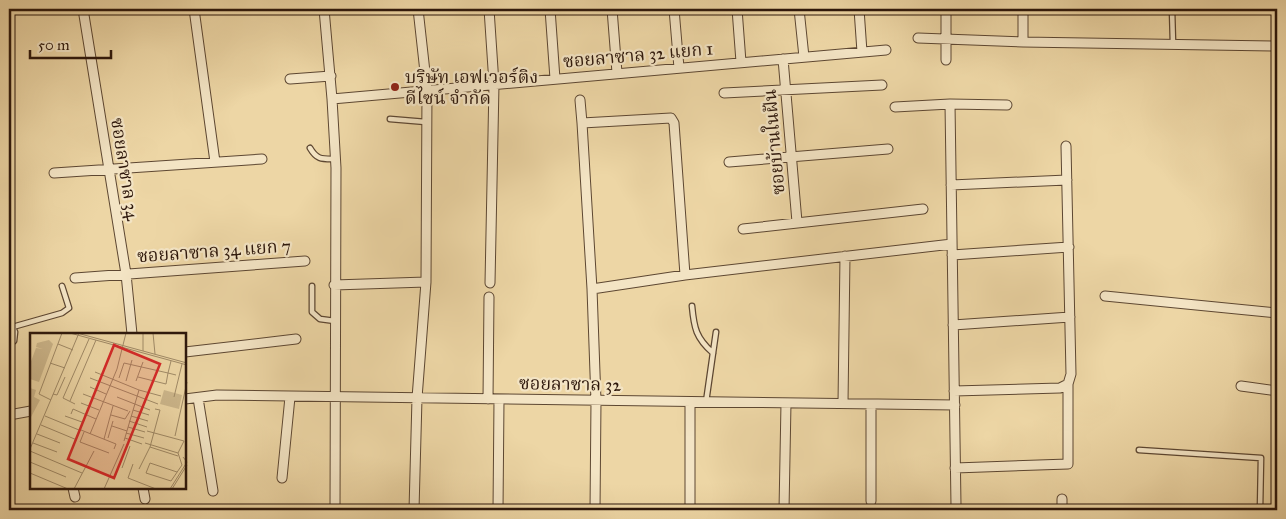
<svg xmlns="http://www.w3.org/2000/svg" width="1286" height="519" viewBox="0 0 1286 519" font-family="'IM FELL Great Primer','Noto Serif Thai',serif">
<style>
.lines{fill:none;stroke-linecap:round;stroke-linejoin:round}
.lane-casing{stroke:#5d4732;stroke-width:7}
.street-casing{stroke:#5d4732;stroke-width:11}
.lane{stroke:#f3e4c4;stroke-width:4.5}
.street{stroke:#f3e4c4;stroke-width:9}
.poi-dot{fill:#8f2418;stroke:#f3e4c4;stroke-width:2}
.labels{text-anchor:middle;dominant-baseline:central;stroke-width:4.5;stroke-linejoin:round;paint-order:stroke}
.street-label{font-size:18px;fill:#2d170b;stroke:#f3e4c4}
.poi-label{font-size:18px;fill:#2d170b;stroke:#f3e4c4;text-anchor:start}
.inset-road{fill:none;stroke:#a08a67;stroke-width:1}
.view{fill:#d62828;fill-opacity:0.15;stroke:#d62828;stroke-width:2.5}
.inset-edge{fill:none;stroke:#2d170b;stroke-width:2.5}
</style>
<rect width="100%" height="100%" fill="#edd6a5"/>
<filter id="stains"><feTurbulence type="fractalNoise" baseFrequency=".004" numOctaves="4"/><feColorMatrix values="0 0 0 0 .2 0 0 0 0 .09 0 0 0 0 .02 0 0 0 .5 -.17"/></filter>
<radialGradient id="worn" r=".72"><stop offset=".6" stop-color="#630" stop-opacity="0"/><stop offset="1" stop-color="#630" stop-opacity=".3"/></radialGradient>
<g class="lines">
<defs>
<path id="lane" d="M1172 9 1173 44
M390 119 426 122
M310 148C317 160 322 159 335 159
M312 286V312L320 319 335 321
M692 306C694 328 696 338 713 353
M9 319 15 332 14 341 9 345
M9 328 62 313 69 308 62 286
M706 402 716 332
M1139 450 1261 458 1260 510"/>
<path id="street" d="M83 9 126 274 132 334
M194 9 215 162
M324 9 332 99
M489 9 494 84 490 283
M550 9 555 79
M612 9 617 73
M674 9 679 68
M737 9 741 62
M799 9 804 57
M859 9 862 52
M946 9V60
M918 38 1023 42 1277 46
M1023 42V9
M783 59 797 222
M290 79 331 76
M724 93 882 85
M580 100 582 123 671 118 674 123 685 275
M895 107 950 104
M582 123 592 289 596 401 595 510
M729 162 888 149
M54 173 262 159
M951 185 1067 180
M743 229 923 209
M952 255 1069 247
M75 278 305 261
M334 285 426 282
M592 289 685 275 952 244
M1105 296 1277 313
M953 325 1070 317
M185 352 296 339
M1241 386 1277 391
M954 391 1060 388 1068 384
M198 398 213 491
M185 399 217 395 955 405
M488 399 489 297
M690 402V510
M843 403 845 256
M9 415 31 411
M955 468 1068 464V384L1071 374 1066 146
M282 478 290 397
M73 488 75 497
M143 488 145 499
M871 501V404
M956 505 950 104 1007 105
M335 510 336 168 332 99 886 50
M414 510 417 398 426 282 427 90 418 9
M498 510 499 400
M784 510 786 403
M1062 510V499"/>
</defs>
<use href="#lane" class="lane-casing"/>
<use href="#street" class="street-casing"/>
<use href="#lane" class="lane"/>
<use href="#street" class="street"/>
</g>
<circle class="poi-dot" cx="395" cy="87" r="5"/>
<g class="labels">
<g class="street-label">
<text transform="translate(638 55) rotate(-5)">ซอยลาซาล 32 แยก 1</text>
<text transform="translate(774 142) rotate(-95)">ซอยบ้านในฝัน</text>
<text transform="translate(125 169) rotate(81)">ซอยลาซาล 34</text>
<text transform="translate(214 251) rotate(-4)">ซอยลาซาล 34 แยก 7</text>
<text transform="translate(570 384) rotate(1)">ซอยลาซาล 32</text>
</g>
<g class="poi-label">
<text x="405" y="77">บริษัท เอฟเวอร์ติง<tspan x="405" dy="21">ดีไซน์ จำกัด</tspan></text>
</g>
</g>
<g transform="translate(30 333)">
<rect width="156" height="156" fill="#edd6a5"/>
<path d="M19 7 23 11 9 49 0 46V31L6 15 13 16 6 14 7 10ZM0 55 6 57 4 64 10 67 0 86Z" fill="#ccb68b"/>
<path d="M134 57 152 62 149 76 130 71Z" fill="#ccb68b"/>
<path class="inset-road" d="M40 0 157 32M47 0 157 30M113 0V18M123 0 125 21M28 11 43 17M20 30 35 35M65 39 109 57 94 108M108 44 136 51 138 40 146 42M60 45 128 71M89 45 94 30 138 40 141 28M96 48 102 27M106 48 113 29M60 54 76 61M109 57 131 63M23 61 27 62 35 44M53 61 98 78M87 64 120 77M144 64 152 31M21 67 9 61 32 0M40 68 66 7M51 70 69 77M45 71 33 65 59 6M103 77 119 82M41 81 43 76 66 86M81 82 95 86 100 78M15 83 49 97M35 83 52 89M101 83 118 88M99 88 117 94M11 92 47 107M82 93 97 98M98 94 115 99M51 97 86 111 84 116M117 98 154 108 148 120 152 132 141 148 116 140 120 130 147 139M54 99 50 109 79 120M96 100 114 105M7 101 30 110M60 101 87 36 96 0M145 103 157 49M78 105 83 88M95 105 112 111M74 106 83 73M3 110 27 119M115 110 148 120M120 114 148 123M0 116 49 0M0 118 52 140M0 129 36 144M103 131 98 145 126 156M92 135 100 113M109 136 120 114 130 77 125 76M0 140 38 156M44 156 64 118M74 156 94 111M140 156 157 129 153 124M142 156 157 132"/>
<path class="view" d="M84 12 130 31 84 145 38 126Z"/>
<rect width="156" height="156" class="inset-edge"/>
</g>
<rect width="1286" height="519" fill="none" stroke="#edd6a5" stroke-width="30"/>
<rect x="10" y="10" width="1266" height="499" fill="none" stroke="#2d170b" stroke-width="2.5"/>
<rect x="15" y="15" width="1256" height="489" fill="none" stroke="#2d170b"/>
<path d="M30 50v8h81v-8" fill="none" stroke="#2d170b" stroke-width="2.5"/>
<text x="38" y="50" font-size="15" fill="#2d170b" stroke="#f3e4c4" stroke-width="4" paint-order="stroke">50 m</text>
<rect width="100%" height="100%" filter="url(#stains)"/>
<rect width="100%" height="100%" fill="url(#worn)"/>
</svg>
